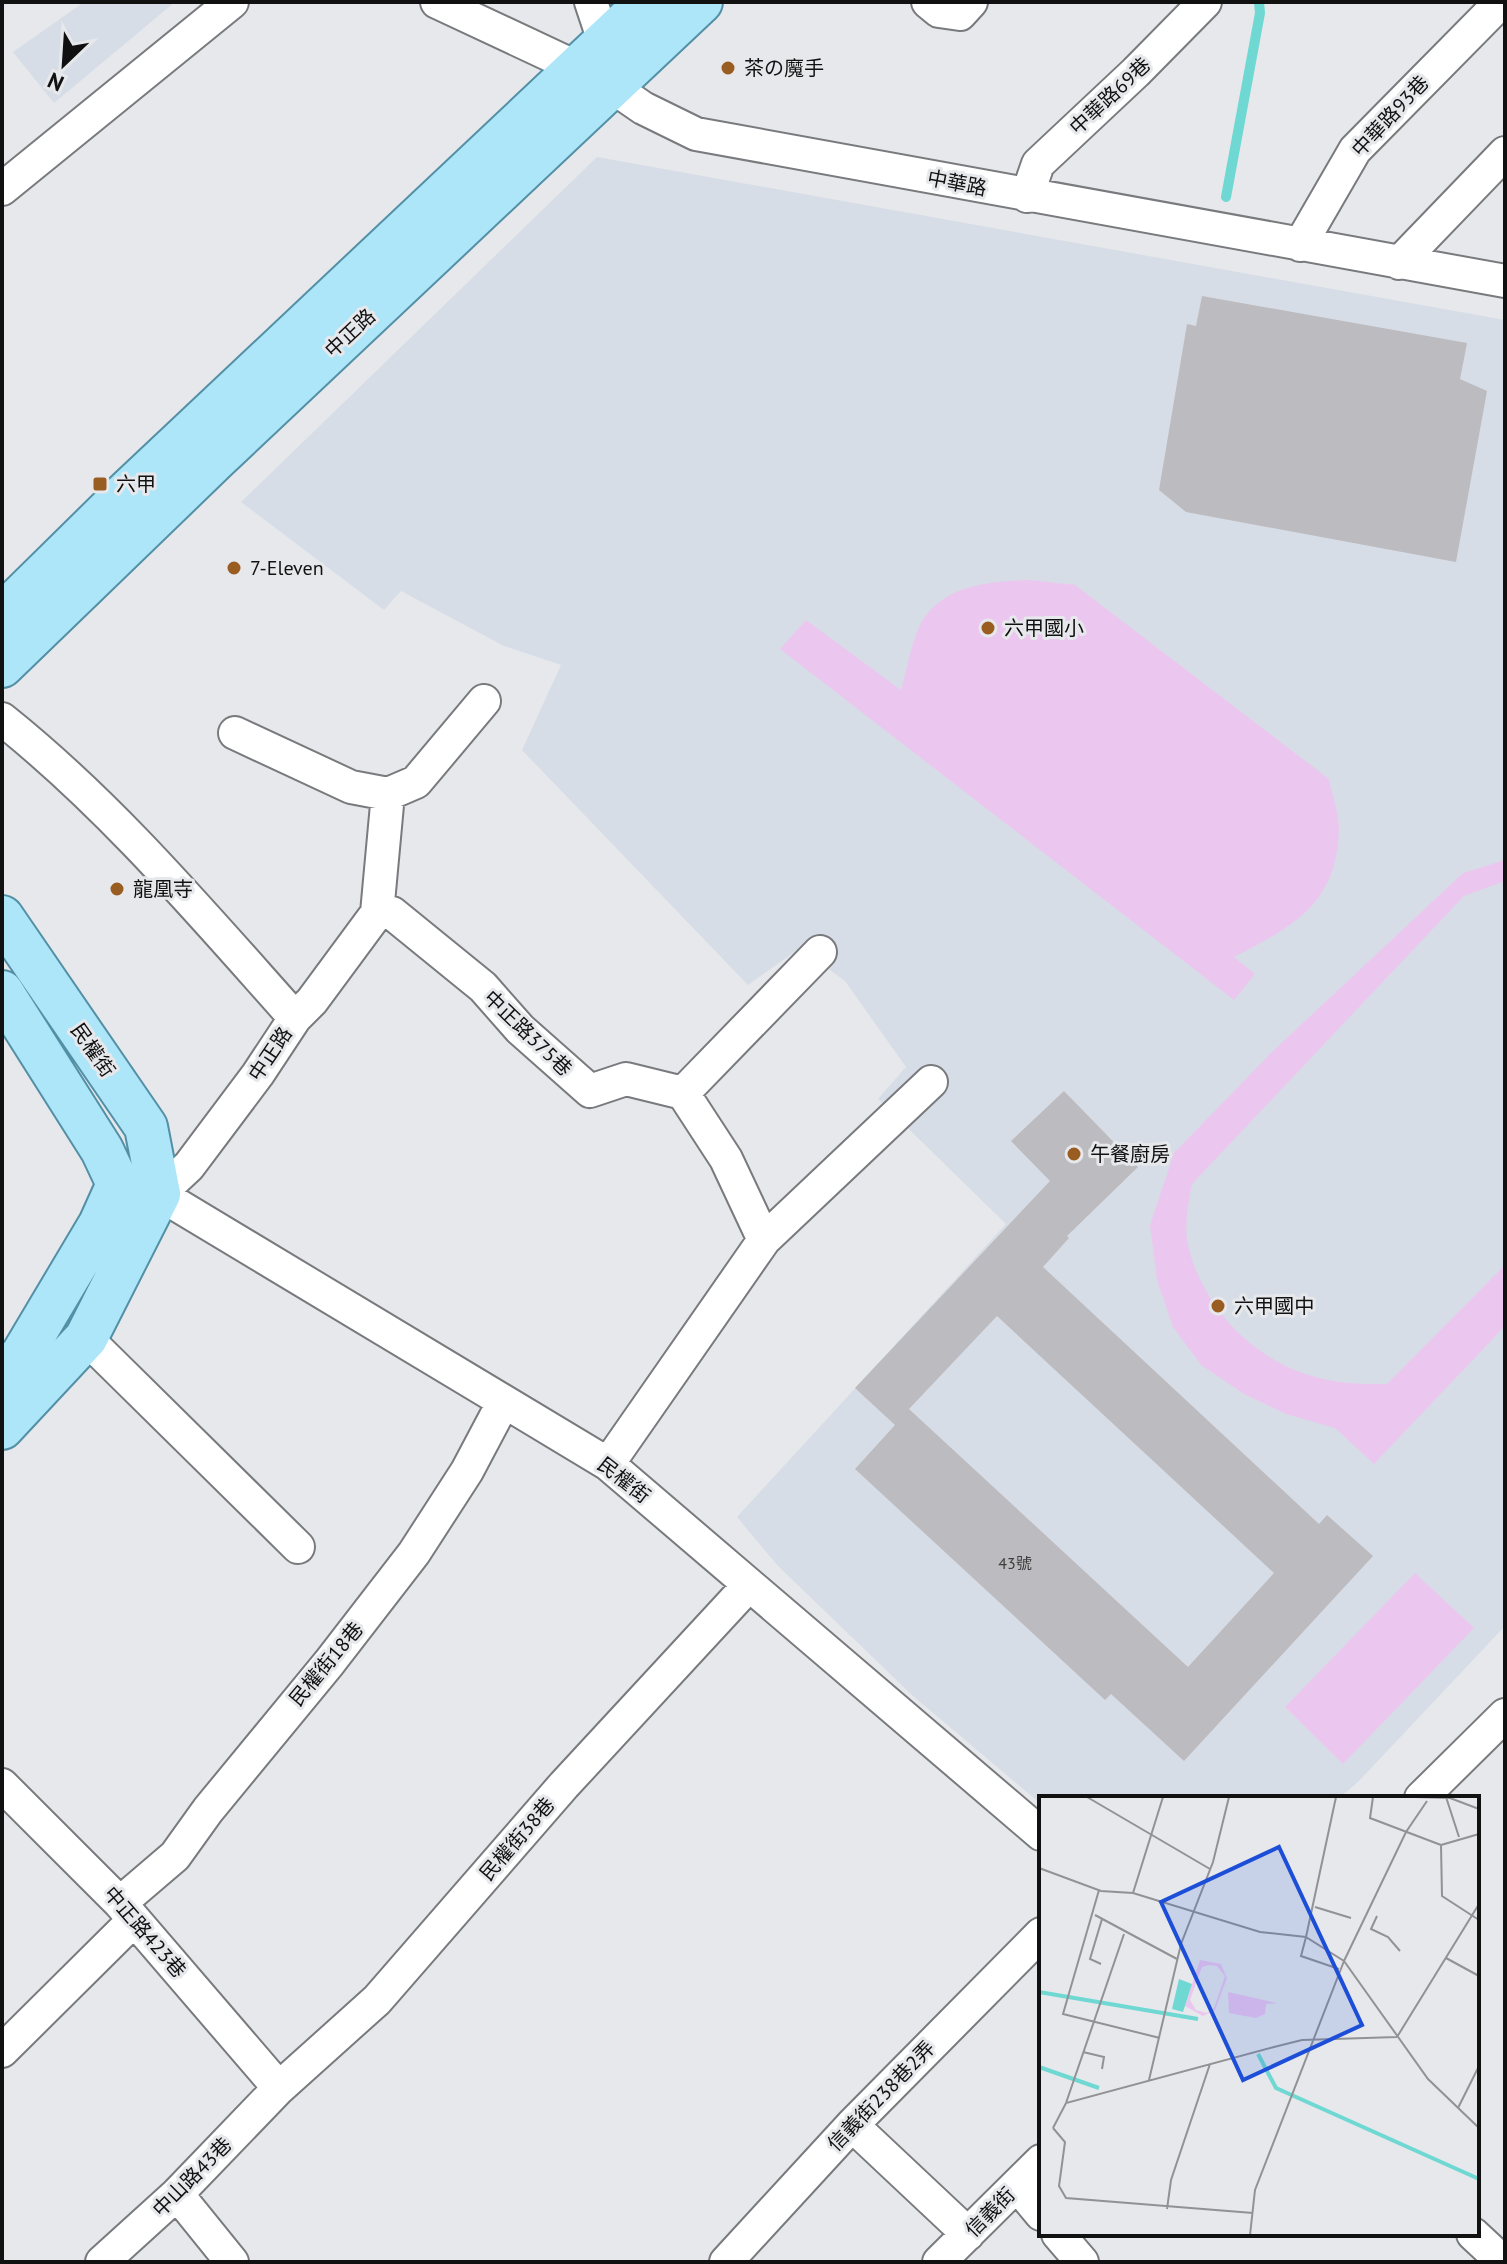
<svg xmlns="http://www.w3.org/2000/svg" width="1507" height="2264" viewBox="0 0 1507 2264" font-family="'PT Sans','Noto Sans TC','Noto Sans JP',sans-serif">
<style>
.built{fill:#d7dde6}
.green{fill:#ebc7ef}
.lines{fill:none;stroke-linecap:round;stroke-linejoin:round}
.stream{stroke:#6fd8d3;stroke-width:10}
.building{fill:#bcbbbf;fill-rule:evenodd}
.minor-casing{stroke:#787a7d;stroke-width:36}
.major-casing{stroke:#5390a6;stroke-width:46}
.minor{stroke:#fff;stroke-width:32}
.major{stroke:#ade5f9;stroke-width:42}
.poi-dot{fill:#9a5d21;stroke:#e6e8eb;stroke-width:3}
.labels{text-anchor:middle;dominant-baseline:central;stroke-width:6;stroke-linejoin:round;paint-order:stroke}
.number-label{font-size:16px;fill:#3c3c3d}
.poi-label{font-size:20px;fill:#111112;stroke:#e6e8eb;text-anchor:start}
.street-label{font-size:20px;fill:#111112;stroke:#e6e8eb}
.inset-river{fill:none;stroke:#6fd8d3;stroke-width:4}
.inset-road{fill:none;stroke:#919294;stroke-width:2}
.view{fill:#1d4ed8;fill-opacity:0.15;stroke:#1d4ed8;stroke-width:4}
.inset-edge{fill:none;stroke:#111112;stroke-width:4}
</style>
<rect width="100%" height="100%" fill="#e6e8eb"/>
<path class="built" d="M84 2H175L54 103 13 52Z
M597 157 1505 320V1626L1358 1782 1339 1798H1041V1804L912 1695 778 1566 737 1517 1006 1224 878 1099 906 1067 845 981 800 948 748 985 522 750 561 665 504 646 401 591 384 610 241 502Z"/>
<path class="green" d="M1031 580 1075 585 1329 779C1332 795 1339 813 1339 829 1337 905 1293 926 1234 957L1255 974 1234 1000 780 649 806 620 901 690C908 668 912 632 927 614 952 583 996 581 1031 580Z
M1505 860V881L1464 896 1192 1184C1188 1204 1184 1225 1188 1245 1203 1309 1256 1363 1320 1378 1342 1384 1365 1384 1387 1384L1505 1265V1326L1374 1464 1335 1428 1286 1414 1244 1394 1201 1365 1173 1327 1157 1280 1150 1225 1174 1153 1273 1051 1463 873Z
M1415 1573 1474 1628 1343 1764 1285 1707Z"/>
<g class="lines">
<path class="stream" d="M1226 197 1260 13 1259 2"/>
</g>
<path class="building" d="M1202 296 1467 343 1460 379 1487 391 1456 562 1186 512 1159 490 1187 324 1196 326Z
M1064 1091 1138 1167 1067 1236 1069 1238 1043 1267 1319 1524 1327 1515 1373 1556 1184 1761 1111 1694 1105 1700 855 1469 895 1425 855 1388 1050 1181 1011 1141ZM997 1316 1274 1573 1188 1667 909 1409Z"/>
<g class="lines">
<defs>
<path id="minor" d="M437 2 578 68 611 86 643 108 696 134 1505 281
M591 2 605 44
M928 2 939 11 960 14 971 2
M2 189 232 2
M1027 196 1038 164 1136 72 1205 2
M1300 245 1355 150 1501 2
M1399 263 1505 153
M2 719C111 806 202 914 295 1018
M235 733 351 787 388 794 416 782 484 701
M377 913 388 794
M683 1093 820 952
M683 1093 726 1159 764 1240
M136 1188 159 1194 608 1464 1041 1834
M159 1194 189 1166 258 1074 295 1018 312 1001 377 913H392L483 987 520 1029 590 1091 626 1079 683 1093
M86 1338 298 1547
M608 1464 764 1240 931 1082
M2 1785 120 1903 279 2088
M1421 1798 1505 1715
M120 1903 175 1856 208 1810 329 1663 414 1553 467 1471 503 1403
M2 2051 133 1921
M852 2125 968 2234
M1017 2185 1041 2214
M177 2194 232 2262
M1058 2234 1082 2262
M1473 2234 1503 2262
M102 2262 177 2194 279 2088 377 2000 564 1785 749 1585
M726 2262 852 2125 1041 1934
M939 2262 1041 2161"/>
<path id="major" d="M2 615 128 491 647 2
M2 666 215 460 701 2
M2 917 146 1127 159 1194 86 1338 2 1428
M2 992 102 1150 118 1184 100 1224 22 1355 2 1375"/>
</defs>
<use href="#minor" class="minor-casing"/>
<use href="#major" class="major-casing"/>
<use href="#minor" class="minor"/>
<use href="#major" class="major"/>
</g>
<g class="poi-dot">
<circle cx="728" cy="68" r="8"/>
<rect x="92" y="476" width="16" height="16" rx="4"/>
<circle cx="234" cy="568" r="8"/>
<circle cx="988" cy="628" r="8"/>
<circle cx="117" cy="889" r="8"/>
<circle cx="1074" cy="1154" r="8"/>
<circle cx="1218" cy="1306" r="8"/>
</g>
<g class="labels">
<g class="number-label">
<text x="1015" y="1563">43號</text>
</g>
<g class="poi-label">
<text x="744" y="68">茶の魔手</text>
<text x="116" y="484">六甲</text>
<text x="250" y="568">7-Eleven</text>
<text x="1004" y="628">六甲國小</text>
<text x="133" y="889">龍凰寺</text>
<text x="1090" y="1154">午餐廚房</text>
<text x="1234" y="1306">六甲國中</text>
</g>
<g class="street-label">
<text transform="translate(1110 96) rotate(-43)">中華路69巷</text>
<text transform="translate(1390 116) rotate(-47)">中華路93巷</text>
<text transform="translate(957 183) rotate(11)">中華路</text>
<text transform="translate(350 333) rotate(-43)">中正路</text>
<text transform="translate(528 1033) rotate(44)">中正路375巷</text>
<text transform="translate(93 1050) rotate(55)">民權街</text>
<text transform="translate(270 1054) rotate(-56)">中正路</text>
<text transform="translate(624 1480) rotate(38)">民權街</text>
<text transform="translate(326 1664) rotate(-50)">民權街18巷</text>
<text transform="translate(517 1839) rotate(-49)">民權街38巷</text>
<text transform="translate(145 1932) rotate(49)">中正路423巷</text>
<text transform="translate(881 2096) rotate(-46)">信義街238巷2弄</text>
<text transform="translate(192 2177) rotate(-45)">中山路43巷</text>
<text transform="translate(990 2212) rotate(-45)">信義街</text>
</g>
</g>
<g transform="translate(1039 1796)">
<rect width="440" height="440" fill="#e6e8eb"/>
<path d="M161 164 182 168 188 182 176 214 164 220 146 210ZM169 169 178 170 186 180 175 212 168 217 157 214 151 204 163 171ZM189 196 238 207 227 208 226 218 217 222 190 217Z" fill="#ebc7ef" fill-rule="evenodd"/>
<path d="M140 183 153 188 144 216 133 213Z" fill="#6fd8d3"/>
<path class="inset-river" d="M0 196 159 223M219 258 237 292 440 383M0 271 60 292"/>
<path class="inset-road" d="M48 1 171 73M297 1 267 141 305 165M334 1 331 22 402 49M375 1 411 2 440 13M407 1 420 41M388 5 367 36 305 165 389 283 440 332M402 49 403 100 440 124M402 49 440 38M0 72 62 95 94 97 221 136 267 141M60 94 24 218 121 242M94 97 124 1M276 111 312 122M56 119 138 163M338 120 332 133 349 141 361 155M267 141 262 160 300 173M407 162 440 180M62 168 51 163 63 123M358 241 440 108M44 256 65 261 63 273M110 284 142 148 174 66 190 1M27 307 85 138M419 312 440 270M14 332 27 307 235 251 263 244 358 241M14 332 26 346 20 390 27 402 214 417M128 413 132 384 171 268M211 439 216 394 305 165"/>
<path class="view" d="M240 51 323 229 204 284 122 106Z"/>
<rect width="440" height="440" class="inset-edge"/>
</g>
<rect width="1507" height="2264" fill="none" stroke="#111112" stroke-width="8"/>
<g transform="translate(64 64) rotate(205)" stroke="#e6e8eb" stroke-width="6" paint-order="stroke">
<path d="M0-6L14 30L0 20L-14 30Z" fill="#111112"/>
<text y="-12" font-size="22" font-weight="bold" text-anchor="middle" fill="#111112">N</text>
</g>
</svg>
